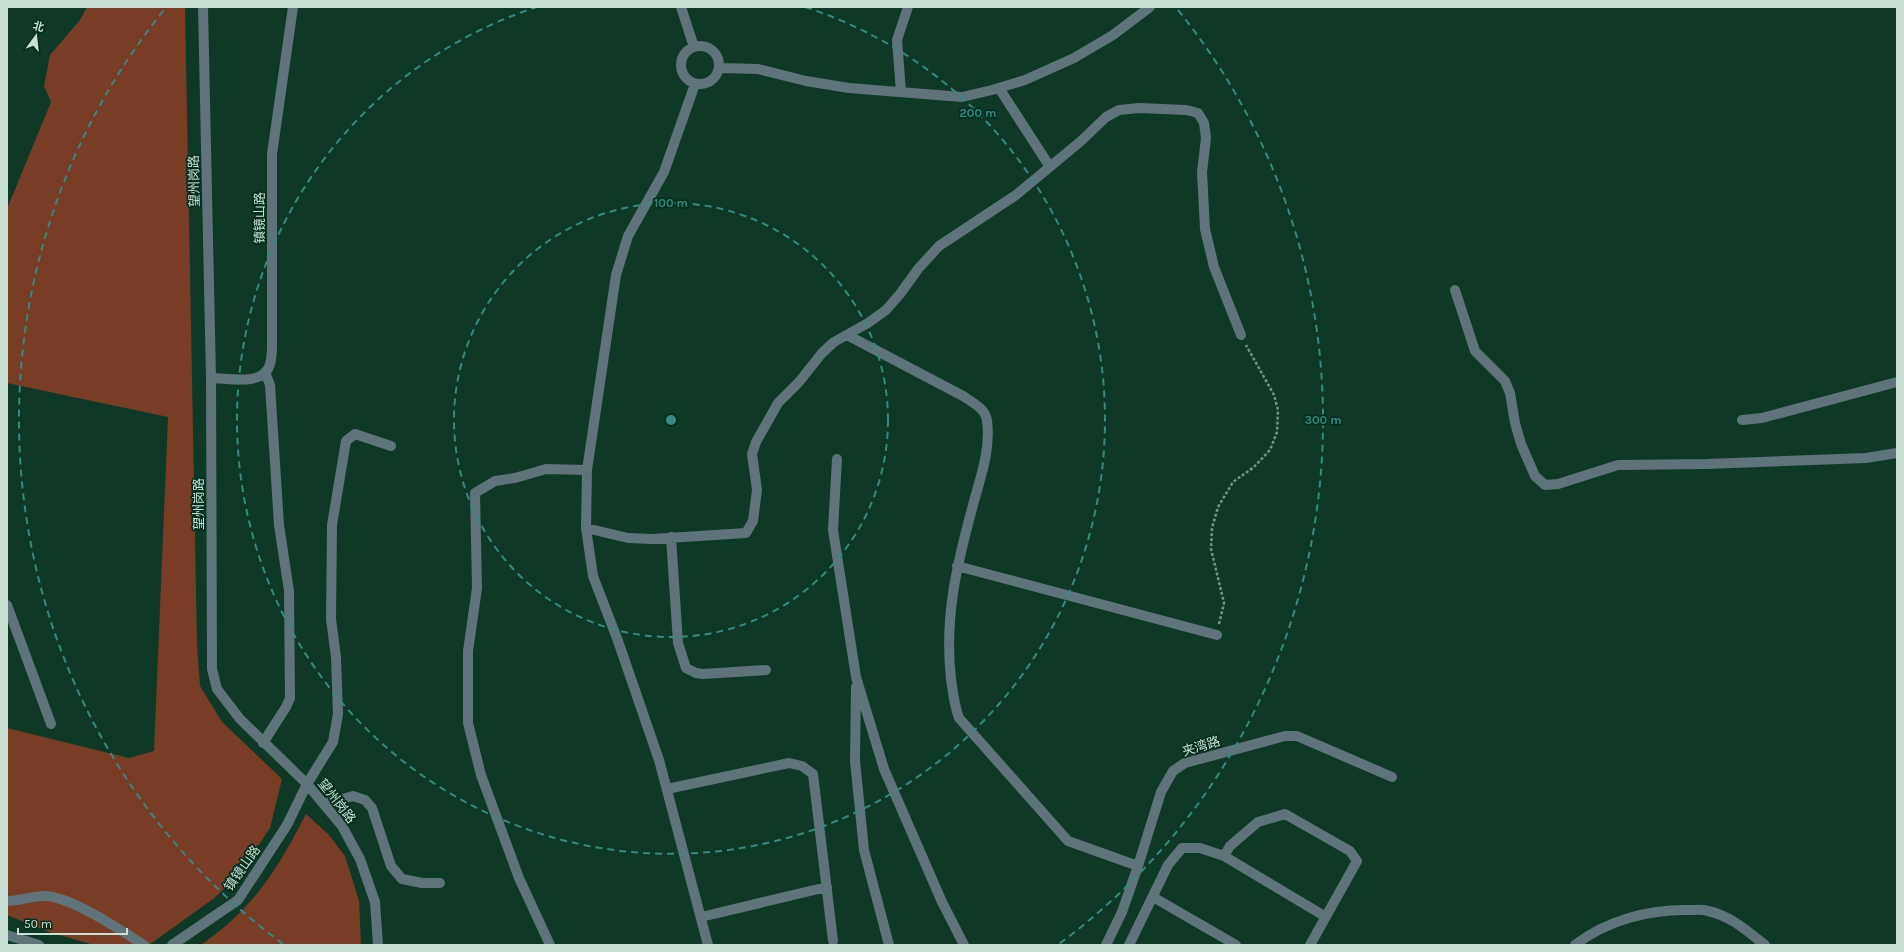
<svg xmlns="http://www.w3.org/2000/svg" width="1904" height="952" viewBox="0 0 1904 952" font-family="Karla,'Noto Sans SC',sans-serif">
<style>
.green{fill:#793d25}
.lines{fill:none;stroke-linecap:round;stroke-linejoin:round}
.path{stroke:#729283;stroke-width:2.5;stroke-dasharray:3 2;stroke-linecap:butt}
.minor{stroke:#5f737a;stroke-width:10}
.ring{fill:none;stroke:#348b82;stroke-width:2;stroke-dasharray:7 5}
.labels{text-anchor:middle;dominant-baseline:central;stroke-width:3.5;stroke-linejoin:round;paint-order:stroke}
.street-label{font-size:13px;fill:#cae0d4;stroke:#022f1d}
.centre{fill:#348b82;stroke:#022f1d;stroke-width:2}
.ring-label{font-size:12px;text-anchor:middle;font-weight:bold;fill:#348b82;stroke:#022f1d;stroke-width:3.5;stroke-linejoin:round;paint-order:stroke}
</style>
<rect width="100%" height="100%" fill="#0e3927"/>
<path class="green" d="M87 7H185L197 645 200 686 222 722 282 779 270 828 238 876 213 899 149 945H94L49 932 7 915V728L129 758 154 751 168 417 7 383V209L51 102 44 86 50 55 80 20Z
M306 814 328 834 345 856 359 901 361 945H201C254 908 277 870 306 814Z"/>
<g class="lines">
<path class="path" d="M1219 624 1224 603 1211 549 1212 528 1218 507 1233 482 1254 467 1270 450 1277 432 1278 410 1274 395 1246 345"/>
<path class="minor" d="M203 7 211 378 212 669 217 689 240 719 307 784 342 826 360 859 375 902 378 945
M681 7 694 47
M681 65a19 19 0 1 1 38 0a19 19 0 1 1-38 0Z
M719 68 758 69 806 81 849 88 962 97 992 90 1025 80 1074 58 1113 35 1150 7
M695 84 664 172 628 236 616 275 587 470 586 528 593 576 618 641 659 760 708 945
M999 88 1050 167
M901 92 897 40 908 7
M1455 290 1475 351 1505 381 1510 393 1515 423 1521 444 1535 476 1545 485 1558 484 1618 465 1706 464 1866 458 1897 453
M847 335 963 396C972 402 986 409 987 421 991 450 980 478 973 505 957 564 944 617 951 679 953 692 954 705 959 718L1068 841 1138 866
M211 378C228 378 261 386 269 367 272 360 272 352 272 345V154L293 7
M1742 420 1762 418 1897 382
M837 459 833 530 856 677 884 769 942 902 964 945
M586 528 628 538 652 539 746 533 753 521 757 490 752 454 756 442 778 403 799 382 822 353 834 342 868 323 886 310 900 294 918 269 939 246 1016 195 1081 141 1106 117 1119 110 1139 108 1186 110 1198 113 1204 123 1206 138 1202 172 1205 229 1214 267 1241 335
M671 537 678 643 686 668 696 673 703 674 766 670
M957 566 1217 635
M7 605 51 724
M856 687 855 761 864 850 889 945
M263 743 286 707 290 698 289 591 279 525 270 385 265 372
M667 789 789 763 802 766 813 774 833 941
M324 804 353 796 365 800 372 808 391 866 402 879 422 883H440
M1224 856 1230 846 1258 822 1285 814 1350 851 1357 861 1310 945
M1153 897 1236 945
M7 901C20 901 35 895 47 896 75 899 120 930 144 945
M701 917 827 887
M7 935 39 945
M172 945 238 900 287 825 307 784 333 742 338 714 336 657 331 619 332 525 346 441 355 434 391 446
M550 945 519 878 481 775 468 723V651L477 588 475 493 495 481 515 478 546 469 587 470
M1106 945 1122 912 1138 866 1161 792 1173 771 1185 763 1285 736H1297L1392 777
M1129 945 1168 865 1182 848H1200L1224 856 1326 917
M1575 945C1607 920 1650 909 1690 910 1695 910 1702 909 1708 911 1731 916 1747 931 1765 945"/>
</g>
<g class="ring">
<circle cx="671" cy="420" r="217"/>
<path d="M805 7A434 434 0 1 1 537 7"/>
<path d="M283 944A652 652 0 0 1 164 10M1178 10A652 652 0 0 1 1059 944"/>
</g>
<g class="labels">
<g class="street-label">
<text transform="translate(194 181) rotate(-91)">望州岗路</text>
<text transform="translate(259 218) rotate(-90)">镇镜山路</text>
<text transform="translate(198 504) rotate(-90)">望州岗路</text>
<text transform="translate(1201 746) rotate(-17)">夹湾路</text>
<text transform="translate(337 801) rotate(52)">望州岗路</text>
<text transform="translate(242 868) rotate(-55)">镇镜山路</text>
</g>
</g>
<circle cx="671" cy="420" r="6" class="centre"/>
<g class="ring-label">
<text x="978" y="117">200 m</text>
<text x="671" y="207">100 m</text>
<text x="1323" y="424">300 m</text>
</g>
<rect width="1904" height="952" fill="none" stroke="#cae0d4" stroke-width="16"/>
<g transform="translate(36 36) rotate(15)" stroke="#022f1d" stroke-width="3" paint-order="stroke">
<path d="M0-3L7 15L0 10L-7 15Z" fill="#cae0d4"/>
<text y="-6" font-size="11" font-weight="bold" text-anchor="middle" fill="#cae0d4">北</text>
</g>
<path d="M18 928v6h109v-6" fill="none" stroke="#cae0d4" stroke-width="2"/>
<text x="24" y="928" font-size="12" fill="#cae0d4" stroke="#022f1d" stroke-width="3" paint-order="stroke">50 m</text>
</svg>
